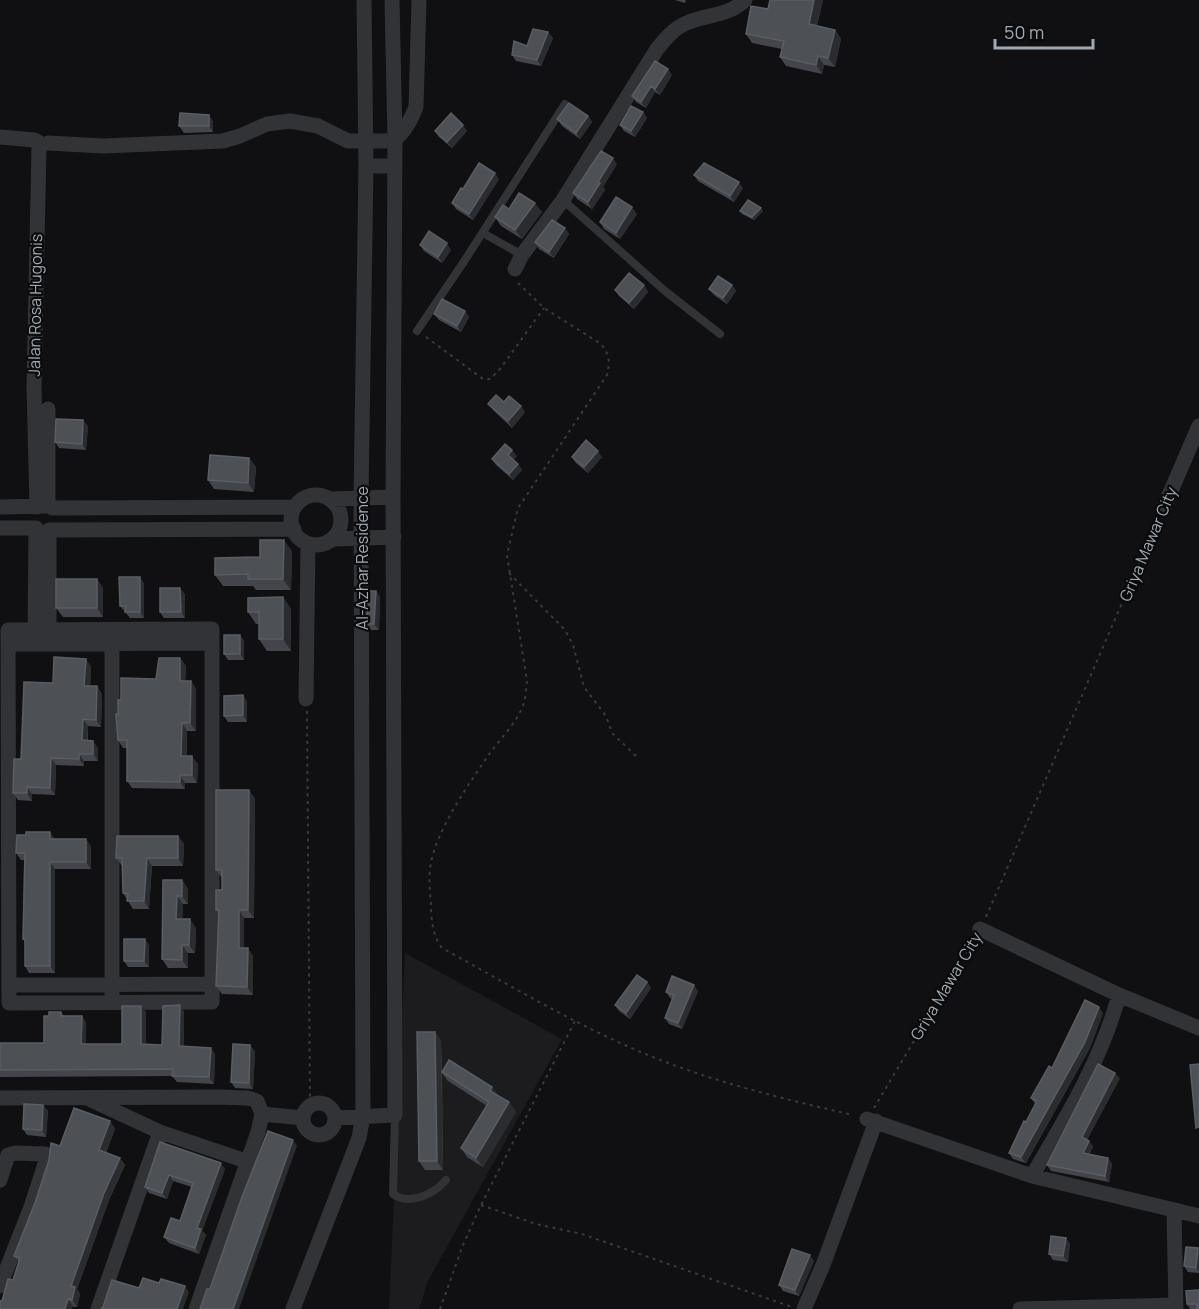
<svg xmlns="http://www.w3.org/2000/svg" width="1199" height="1309" viewBox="0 0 1199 1309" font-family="Manrope,sans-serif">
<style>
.built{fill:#1c1c1f}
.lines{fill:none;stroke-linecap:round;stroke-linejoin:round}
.path{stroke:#373a3e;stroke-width:2;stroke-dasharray:3 4.5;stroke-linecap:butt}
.lane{stroke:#313337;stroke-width:8}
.street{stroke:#313337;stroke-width:15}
.wall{fill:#43454a}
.shaded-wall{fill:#2a2c2f}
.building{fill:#4d5055;stroke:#5a5e64;stroke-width:1.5}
.labels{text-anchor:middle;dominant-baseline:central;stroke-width:4.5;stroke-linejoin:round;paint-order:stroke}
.street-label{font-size:16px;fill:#a0a9b3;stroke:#0b0b0c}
</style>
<rect width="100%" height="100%" fill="#101012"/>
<path class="built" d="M405 953 562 1039 428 1281 419 1309H389Z"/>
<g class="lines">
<path class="path" d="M518 283 544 308 601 344C610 355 610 362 607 375L518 508 507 555 527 681C526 688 526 696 524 703 518 721 501 738 490 753 470 782 437 829 431 863 428 876 430 891 431 905 431 919 433 937 442 948 504 982 564 1018 627 1046 700 1079 776 1097 853 1115
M426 337 483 379H490L500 369 544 308
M509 573 565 630 573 645 584 687 606 716 612 733 636 756
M307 711 310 1106
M986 917 1158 520
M874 1108 974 940
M481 1205 536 1224 582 1234 792 1307
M440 1309 463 1245 481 1205 575 1021"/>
<path class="lane" d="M563 200 665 291 720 334
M483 233 522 255
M417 331 463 263 565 104
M395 1115 393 1194C410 1206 434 1194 446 1180"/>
<path class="street" d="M0 137 34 140 38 142 39 148 34 387 37 507
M48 143 103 146 223 141 240 136 267 124 290 121 318 126 348 141H393C404 133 411 120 416 107L419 0
M366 166H395
M515 269 522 255 563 200 657 49C666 38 675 27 689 22 709 14 729 16 745 0
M48 409V506
M291 520a25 25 0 1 1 50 0a25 25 0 1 1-50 0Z
M332 499 393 497
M0 507 46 506
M1164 507 1199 426
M52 508 295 507
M0 528H36L35 638
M333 539 394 537
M212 629V1002L9 1003 8 630Z
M112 630V1002
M49 643V530L294 529
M8 644 212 643
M306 699 308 544
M980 929 1119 995 1199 1028
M9 985 212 984
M0 1098 217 1097 248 1098 257 1101 262 1114 258 1132 196 1309
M91 1100 160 1132 249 1162
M303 1119a16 16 0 1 1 32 0a16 16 0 1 1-32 0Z
M262 1114 303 1118
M335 1118 395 1115 393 497 395 140 392 0
M867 1119 1032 1176 1199 1216
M1032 1176C1066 1118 1101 1061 1119 995
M0 1180 8 1155 16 1153 45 1154V1164L31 1207 0 1286
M1174 1211 1176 1309
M98 1309 160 1132
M293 1309 359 1138 363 1116 361 498 366 166 364 0
M804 1309 823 1265 876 1121
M1020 1309 1176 1305"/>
</g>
<path class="wall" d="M675 0H686L685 3Z
M770 0H823L817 26 835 30 841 39 835 67 824 65 822 74 786 66 780 57 782 49 752 43 746 34 768 9Z
M548 32 553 38 541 66 516 61 512 55Z
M672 75 660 95 655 92 646 108 636 102 632 96Z
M643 112 647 118 635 137 624 131 620 125Z
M588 116 592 122 580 139 562 126 557 119Z
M213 121V132L184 133 179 126Z
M435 131H467L452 148 439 137Z
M617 164 603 187 605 190 592 209 577 199 573 193Z
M694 175 743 188 734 202 698 181Z
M499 179 473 220 456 209 452 203 463 189Z
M740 211H763L754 220 742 214Z
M542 212 522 239 501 226 495 217Z
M637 214 620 239 604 229 600 222Z
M565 228 569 234 554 258 539 249 535 242Z
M420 245 451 250 442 263 424 251Z
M644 285 648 292 634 309 619 296 615 290Z
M732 285 736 291 727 304 714 295 709 289Z
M465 311 469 317 461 332 439 320 434 314Z
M504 402 525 412 512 428 493 410 488 404Z
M88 426 86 450 59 448 55 442Z
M517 456 513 460 518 464 522 470 513 480 496 465 492 459Z
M572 457H602L588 473 576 463Z
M249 458 256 467 254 492 214 489 208 480Z
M292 551 291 590H256L253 586H223L215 575 260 557Z
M97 579 103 588V617H63L56 608Z
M144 583V618H130L120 606Z
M376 591 380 597 379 630H371L367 624Z
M185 594V618H164L160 612Z
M283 597 291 609V651H267L259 639V624H256L248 612Z
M240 635 244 641V660H228L224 654Z
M180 658 186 666 185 681H191L196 689V731H187V756L198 764 197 783H185V789L132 788 127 781V748H123L118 740V714L121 700 156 679Z
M91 666 90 686H97L102 694 101 727 88 726V740L98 748V761H84V766L56 765 55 795 32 794V801L18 800 13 793 53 683Z
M247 701V722H228L224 716Z
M255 798 254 918H244V948L253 956V995L222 994 216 986 219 914 216 910 222 890V878L216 870Z
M178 836 184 844 183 866H152L149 909H133L123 893 122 866 116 858Z
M55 839 91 846V869H55V973H29L25 966V942L23 939 24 860H21L16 853Z
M163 880H182L188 889V904H183L182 919 196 928 195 953H188V968H168L162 959Z
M149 945V967H128L124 961Z
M647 982 651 988 630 1019 619 1011 615 1005Z
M698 991 682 1029 669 1024 665 1018 672 999 670 998 666 992Z
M180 1005 184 1012V1046L215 1054 214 1084 177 1082 172 1076 0 1077V1043H44L49 1016 61 1012 64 1016H82L86 1023V1044H122L146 1012V1045H162Z
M1103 1013 1090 1048 1026 1163 1013 1159 1009 1153 1035 1104 1031 1098 1052 1068Z
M435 1032 441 1041 442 1072 492 1087 498 1096 509 1102 516 1112 483 1167 467 1157 461 1148 487 1106 448 1081 442 1073 443 1170H425L419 1161Z
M255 1051 253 1089 235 1088 231 1082Z
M1120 1078 1087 1140 1089 1141 1093 1147 1089 1155 1108 1158 1112 1164 1109 1182 1051 1171 1047 1165Z
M43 1105 48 1111 46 1137 27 1135 23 1129Z
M110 1121 115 1129 106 1153 120 1158 125 1165 109 1200 77 1289 80 1294 77 1307 2 1301 13 1280 19 1262 14 1256 60 1146Z
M160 1142 225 1169 202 1231 206 1235 199 1254 169 1243 164 1237 180 1221 192 1187 173 1181 167 1199 149 1193 145 1187Z
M1066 1238 1070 1244 1068 1262 1053 1260 1049 1254Z
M1199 1249V1273L1188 1272 1184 1266Z
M814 1261 799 1296 783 1291 779 1285Z
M1199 1290V1309H1190L1187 1304Z"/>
<path class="shaded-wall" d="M814 0H823L815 33 809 24Z
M835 30 841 39 835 67 828 58Z
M548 32 553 38 541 66 537 60Z
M818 56 824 65 822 74 816 65Z
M668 69 672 75 660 95 655 89Z
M651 86 655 92 646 108 641 102Z
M643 112 647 118 635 137 631 131Z
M209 115 213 121V132L209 126Z
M588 116 592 122 580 139 576 133Z
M463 125 467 131 452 148 447 142Z
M613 158 617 164 603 187 605 190 592 209 588 202 598 182Z
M495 173 499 179 473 220 469 214Z
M739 182 743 188 734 202 730 196Z
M535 203 542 212 522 239 515 230Z
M632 207 637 214 620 239 616 233Z
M761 208 763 211 754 220 752 217Z
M565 228 569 234 554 258 549 252Z
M447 243 451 250 442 263 438 257Z
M644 285 648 292 634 309 629 303Z
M732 285 736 291 727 304 723 298Z
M465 311 469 317 461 332 457 326Z
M521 406 525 412 512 428 508 421Z
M83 420 88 426 86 450 82 444Z
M512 450 517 456 512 462 508 455Z
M598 451 602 457 588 473 584 467Z
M249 458 256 467 254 492 248 483Z
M518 464 522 470 513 480 509 474Z
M284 540 292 551 291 590 283 579Z
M140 577 144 583V618L140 612Z
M97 579 103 588V617L97 608Z
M180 588 185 594V618L181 612Z
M376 591 380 597 379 630 374 624Z
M283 597 291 609V651L283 639Z
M240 635 244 641V660L240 654Z
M180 658 186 666 185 689 180 681Z
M86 659 91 666 90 693 84 686Z
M191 681 196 689V731L190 723Z
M97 686 102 694 101 727 96 720Z
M243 695 247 701V722L243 715Z
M83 719 88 726 87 748 82 740Z
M182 723 187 731V763L181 756Z
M93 741 98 748V761L93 754Z
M79 754 84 761V766L79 759Z
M192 756 198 764 197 783 192 775Z
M51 758 56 765 55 795 50 788Z
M180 775 185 783V789L180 782Z
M27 787 32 794V801L27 793Z
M249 790 255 798 254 918 248 910Z
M50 832 55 839H50Z
M178 836 184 844 183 866 178 858Z
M86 839 91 846V869L86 862Z
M147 858 152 866 149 909 144 901Z
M50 862 55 869V973L50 966Z
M182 880 188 889V904L182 896Z
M177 896 183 904 182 927 176 919Z
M239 910 244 918V956L239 948Z
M190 919 196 928 195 953 189 945Z
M145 939 149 945V967L144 961Z
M182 945 188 953V968L182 960Z
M248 948 253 956V995L247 987Z
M647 982 651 988 630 1019 626 1013Z
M694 985 698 991 682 1029 678 1023Z
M180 1005 184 1012V1052L179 1046Z
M141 1006 146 1012V1051L141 1044Z
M1099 1007 1103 1013 1090 1048 1026 1163 1021 1157Z
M82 1016 86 1023V1050L81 1044Z
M435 1032 441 1041 443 1170 437 1161Z
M250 1045 255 1051 253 1089 249 1083Z
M211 1048 215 1054 214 1084 209 1077Z
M1115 1073 1120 1078 1086 1142 1082 1137Z
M492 1087 499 1096 490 1091Z
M509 1102 516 1112 483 1167 476 1158Z
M43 1105 48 1111 46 1137 42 1130Z
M110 1121 115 1129 104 1157 99 1150Z
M293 1140 297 1146 239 1309H233Z
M1089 1141 1093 1147 1087 1159 1083 1153Z
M120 1158 125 1165 109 1200 77 1289 80 1294 77 1307 72 1300 71 1286 104 1193Z
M1108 1158 1112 1164 1109 1182 1105 1176Z
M221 1163 225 1169 202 1231 206 1235 199 1254 195 1248 197 1228Z
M169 1175 173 1181 167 1199 162 1193Z
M1066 1238 1070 1244 1068 1262 1063 1256Z
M1198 1248 1199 1249V1271L1196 1268Z
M810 1255 814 1261 799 1296 795 1290Z
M185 1286 189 1292 183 1309H177Z
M68 1299 73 1306 72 1309H65Z"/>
<path class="building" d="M770 0H814L809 24 835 30 828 58 818 56 816 65 780 57 784 41 746 34 751 6 768 9Z
M533 29 548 32 537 60 512 55 514 41 527 46Z
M655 61 668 69 655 89 651 86 641 102 632 96Z
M569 103 588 116 576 133 557 119Z
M631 106 643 112 631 131 620 125Z
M180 113 209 115V126H179Z
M451 113 463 125 447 142 435 131Z
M601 151 613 158 598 182 600 183 588 202 573 193Z
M479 163 495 173 469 214 452 203 461 188 463 189Z
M704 163 739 182 730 196 694 175Z
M519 193 535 203 515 230 495 217 503 205 509 209Z
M616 197 632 207 616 233 600 222Z
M748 200 761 208 752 217 740 211Z
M552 220 565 228 549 252 535 242Z
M429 231 447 243 438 257 420 245Z
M629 273 644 285 629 303 615 290Z
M718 276 732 285 723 298 709 289Z
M442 299 465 311 457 326 434 314Z
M496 395 504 402 509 396 521 406 508 421 488 404Z
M56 419 83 420 82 444 55 442Z
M586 440 598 451 584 467 572 457Z
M505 444 512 450 508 455 518 464 509 474 492 459Z
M210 455 249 458 248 483 208 480Z
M260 540H284L283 579H248V574L215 575V558L260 557Z
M119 577H140V612H125L126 606H120Z
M56 579H97V608H56Z
M160 588H180L181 612H160Z
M367 591H376L374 624H367Z
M283 597V639H259V612H248V598Z
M224 635H240V654H224Z
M54 657 86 659 84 686H97L96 720 83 719 82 740 93 741V754H79V759L51 758 50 788 27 787V793H13L14 759H21L24 682 53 683Z
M159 658H180V681H191L190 723H182L181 756H192V775H180V782L127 781V740H118L116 714H118V700H121V678L156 679Z
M243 695V715L224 716V696Z
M216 790H249L248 910H239V948H248L247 987 216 986 219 910H216V890H222V870H216Z
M26 832H50V839H86V862H50V966H25V939H23L25 853H16L17 835H26Z
M117 836H178V858H147L144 901H127L128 894 123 893 122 858H116Z
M163 880H182V896H177L176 919H190L189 945H182V960L162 959Z
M124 939H145L144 961H124Z
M637 975 647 982 626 1013 615 1005Z
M672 976 694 985 678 1023 665 1018 674 995 666 992Z
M1085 1000 1099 1007 1085 1042 1021 1157 1009 1153 1024 1121 1026 1122 1037 1101 1031 1098 1049 1066 1052 1068Z
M180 1005 179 1046 211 1048 209 1077 172 1076 173 1069 0 1070V1043H44V1016H49V1012H61V1016H82L81 1044H122V1006H141V1044L162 1045 163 1006Z
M417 1032H435L437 1161H419Z
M233 1044 250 1045 249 1083 231 1082Z
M449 1060 492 1087 490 1091 509 1102 476 1158 461 1148 489 1102 442 1072Z
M1098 1064 1115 1073 1082 1137 1089 1141 1083 1153 1108 1158 1105 1176 1047 1165Z
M1199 1064V1127L1196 1128 1190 1065Z
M24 1104 43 1105 42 1130 23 1129Z
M74 1108 110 1121 99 1150 120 1158 104 1193 71 1286 75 1287 72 1300 68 1299 65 1309H0V1301H2L8 1279 13 1280 20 1258 14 1256 35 1203 49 1160 51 1143 60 1146Z
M268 1131 293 1140 233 1309H200L207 1289H210L242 1197Z
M160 1142 221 1163 197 1228 201 1229 195 1248 164 1237 171 1218 180 1221 193 1183 169 1175 162 1193 145 1187Z
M1051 1236 1066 1238 1063 1256 1049 1254Z
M1186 1247 1198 1248 1196 1268 1184 1266Z
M792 1249 810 1255 795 1290 779 1285Z
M143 1278 159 1283 161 1279 185 1286 177 1309H101L103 1307 112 1280 139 1288Z
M1199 1290V1309H1197V1304H1187L1186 1291Z"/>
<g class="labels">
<g class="street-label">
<text transform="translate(35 305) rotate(-89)">Jalan Rosa Hugonis</text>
<text transform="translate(1148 544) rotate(-67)">Griya Mawar City</text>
<text transform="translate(362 558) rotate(-90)">Al-Azhar Residence</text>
<text transform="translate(946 986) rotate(-59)">Griya Mawar City</text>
</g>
</g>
<path d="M995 39v9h98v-9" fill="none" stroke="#a0a9b3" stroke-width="3"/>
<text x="1004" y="39" font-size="18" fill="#a0a9b3" stroke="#0b0b0c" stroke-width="4.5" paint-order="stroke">50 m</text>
</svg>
